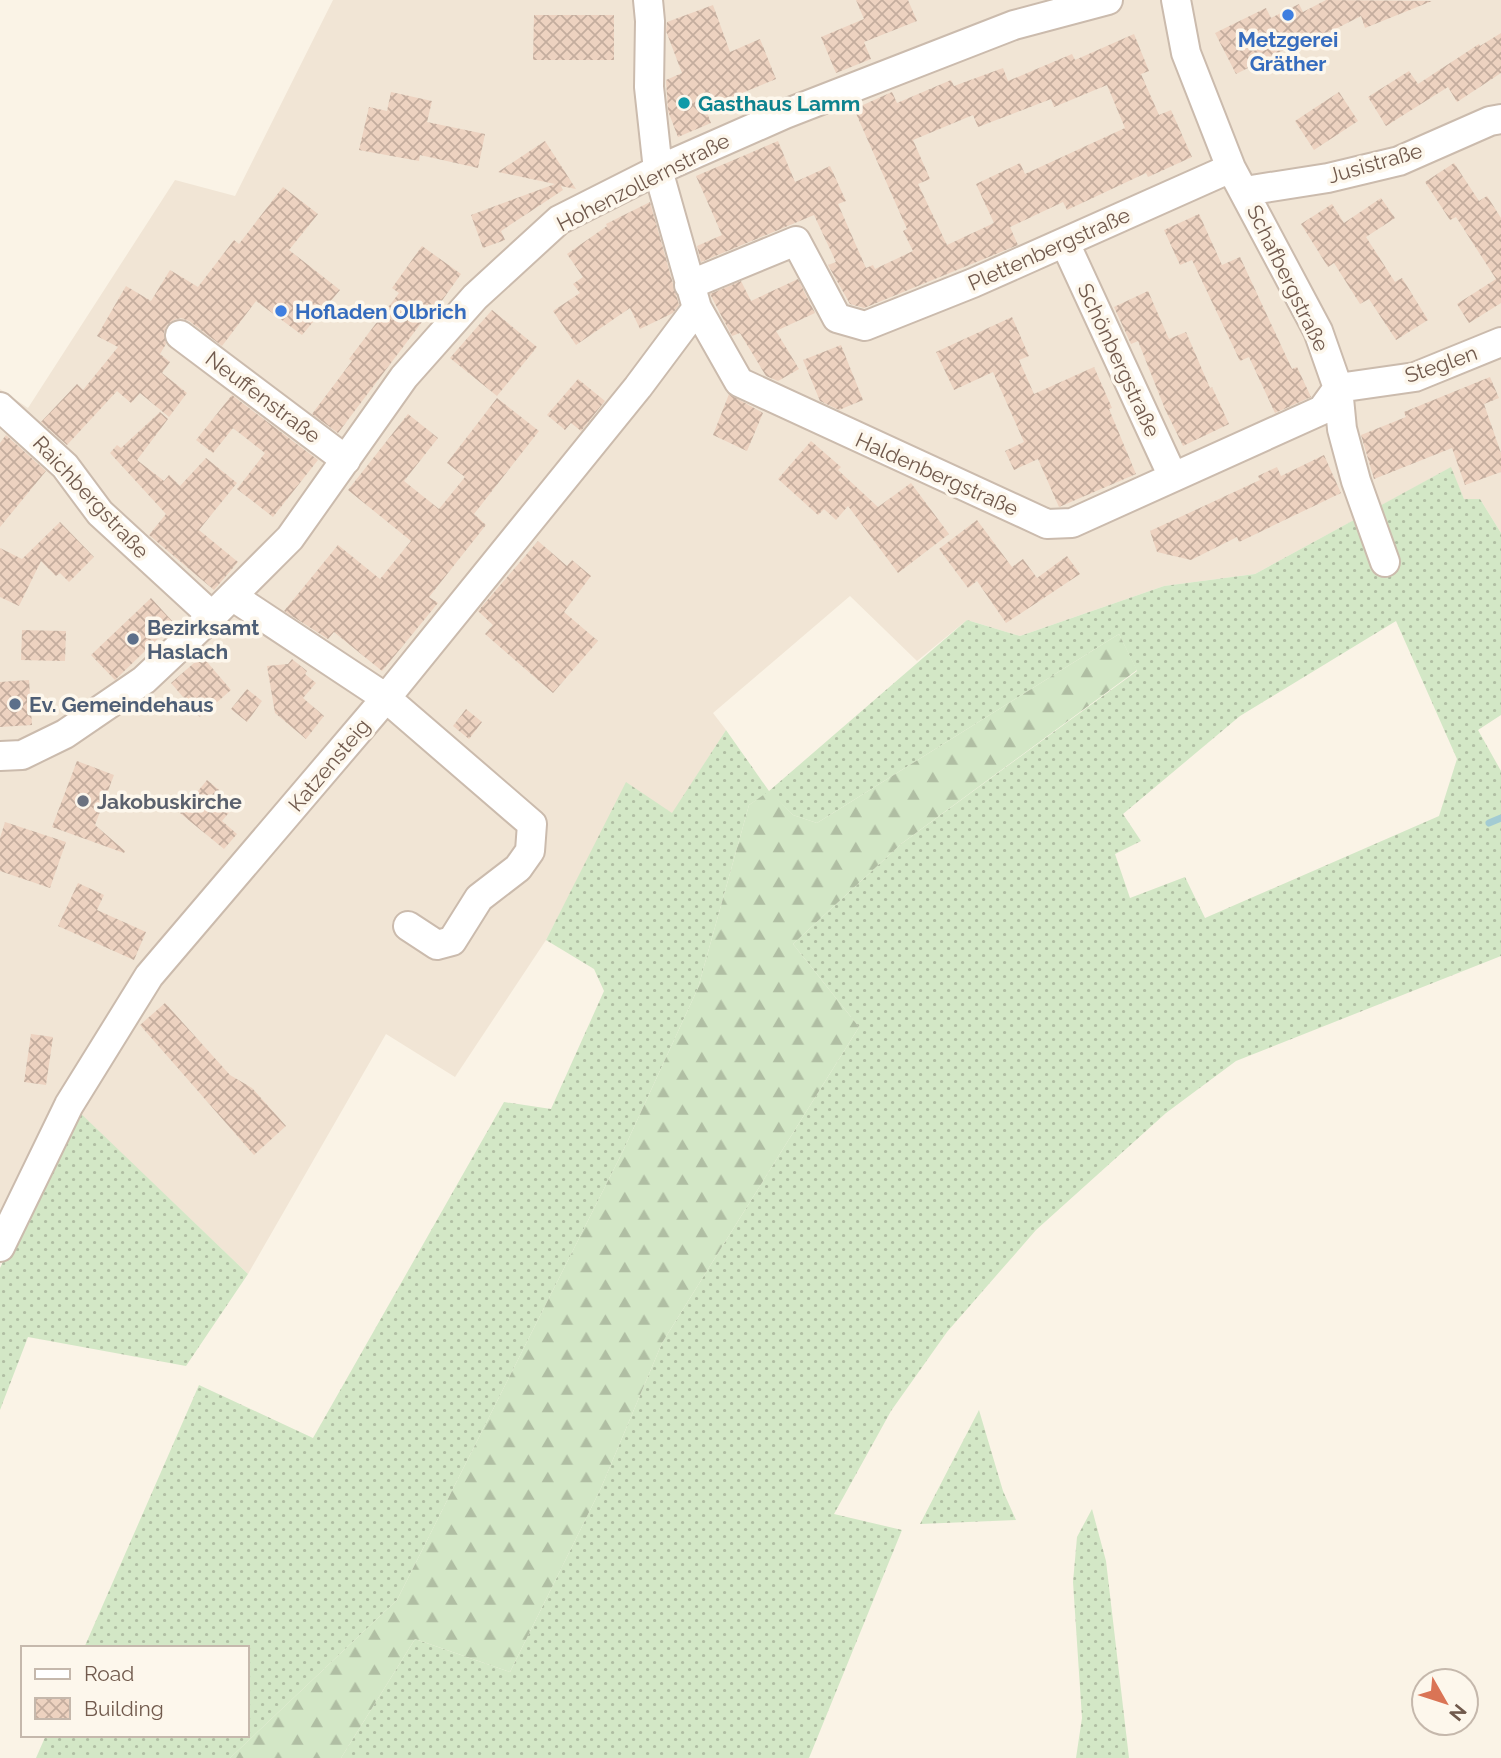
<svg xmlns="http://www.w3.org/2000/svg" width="1501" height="1758" viewBox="0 0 1501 1758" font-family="Raleway,sans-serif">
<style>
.residential{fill:#f1e5d5}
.grass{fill:url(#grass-dots);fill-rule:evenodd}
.forest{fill:url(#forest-firs)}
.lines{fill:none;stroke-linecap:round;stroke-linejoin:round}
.stream{stroke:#a3cbd3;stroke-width:7}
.building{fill:url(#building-cross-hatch);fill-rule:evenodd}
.minor-casing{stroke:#cbbbad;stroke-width:32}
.minor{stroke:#fff;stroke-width:28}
.shop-dot{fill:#3f7fe0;stroke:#fdf7ec;stroke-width:2.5}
.culture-dot{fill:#0f9aa8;stroke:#fdf7ec;stroke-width:2.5}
.service-dot{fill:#5c6f8a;stroke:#fdf7ec;stroke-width:2.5}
.worship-dot{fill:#6b7280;stroke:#fdf7ec;stroke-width:2.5}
.labels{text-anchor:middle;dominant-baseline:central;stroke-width:7;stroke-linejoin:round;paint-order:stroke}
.shop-label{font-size:21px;font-weight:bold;fill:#366cbe;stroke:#fdf7ec}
.culture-label{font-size:21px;font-weight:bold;fill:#0d838f;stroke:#fdf7ec;text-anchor:start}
.street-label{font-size:21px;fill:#715a4d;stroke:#fdf7ec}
.service-label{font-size:21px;font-weight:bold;fill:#4e5e75;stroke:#fdf7ec;text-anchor:start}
.worship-label{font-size:21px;font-weight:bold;fill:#5b616d;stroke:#fdf7ec;text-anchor:start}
</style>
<defs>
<pattern id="grass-dots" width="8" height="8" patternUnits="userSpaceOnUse" patternTransform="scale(1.75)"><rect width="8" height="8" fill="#d3e7c6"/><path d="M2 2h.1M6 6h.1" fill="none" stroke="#b0bea3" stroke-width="1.8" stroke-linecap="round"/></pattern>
<pattern id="forest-firs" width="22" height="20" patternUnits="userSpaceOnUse" patternTransform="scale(1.75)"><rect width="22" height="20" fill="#d3e7c6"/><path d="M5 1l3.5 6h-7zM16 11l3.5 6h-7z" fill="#b0bea3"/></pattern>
<pattern id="building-cross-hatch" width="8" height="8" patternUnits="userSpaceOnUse" patternTransform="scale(1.75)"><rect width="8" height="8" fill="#edd2c0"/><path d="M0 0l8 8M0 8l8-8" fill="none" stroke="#c4ad9e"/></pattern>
</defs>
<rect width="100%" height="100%" fill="#faf3e6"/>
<path class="residential" d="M333 0H1501V533L1480 499H1464L1450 468 1255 574 1164 586 1020 636 967 620 917 661 850 596 713 713 726 730 672 814 627 783 546 940 455 1077 386 1034 248 1274 75 1109 0 1247V389L28 408 175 180 235 196Z"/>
<path class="grass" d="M1451 467 1464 499H1480L1501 533V715L1478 730 1501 771V956L1236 1061 1166 1113 1036 1230 947 1332 891 1411 834 1514 902 1530 809 1758H341L415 1639 510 1672 601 1488 662 1343 859 1027 793 944 901 844 1137 671 1119 634 817 823 793 815 769 792 749 805 698 988 623 1151 397 1600 230 1758H36L46 1735H247V1648H84L199 1385 313 1438 504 1102 551 1109 604 991 594 969 546 940 626 782 672 813 726 730 769 791 967 620 1020 636 1164 586 1255 574ZM1396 621 1457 759 1439 816 1205 918 1185 877 1130 898 1115 854 1141 841 1123 814 1240 716Z
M75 1108 248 1274 186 1366 28 1337 0 1410V1268Z
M979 1410 1003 1491 1016 1520 920 1524Z
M1092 1509 1106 1561 1129 1758H1076L1082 1718 1073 1582 1077 1537Z"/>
<path class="forest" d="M1119 634 1137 670 901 844 793 944 859 1027 662 1343 601 1488 510 1672 415 1639 341 1758H230L397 1600 623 1151 698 988 749 805 769 791 793 815 817 823Z"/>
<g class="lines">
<path class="stream" d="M1489 823 1501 818"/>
</g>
<path class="building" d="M856 0H908L917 21 864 42 871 59 836 73 821 37 864 19Z
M1326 0 1432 1 1365 28 1361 16 1292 51 1290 47 1236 74 1215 33 1266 8 1271 18 1299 4 1303 12Z
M713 5 730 52 760 39 776 79 705 108 711 123 678 137 668 111 666 80 682 73 666 31 667 22Z
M534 15H614V60H533Z
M1501 33V73L1457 102 1448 87 1386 126 1368 97 1409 71 1418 84 1479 44 1480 46Z
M1134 34 1149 71 1141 74 1159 115 1171 110 1192 157 1148 177 1146 173 1067 210 1063 202 1010 227 1018 245 864 308 850 304 828 265 836 262 814 215 701 262 697 246 722 235 696 176 778 141 795 182 830 166 846 201 838 204 866 268 873 265 875 269 913 251 903 231 907 229 854 109 892 92 897 103 951 80 954 86 1003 68 1008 81 1072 54 1075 60ZM1107 85 1125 128 1025 174 1020 163 976 184 994 223 947 245 918 184 930 179 913 140 973 115 978 127 1051 99 1054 107Z
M391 92 432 101 427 122 485 134 478 168 420 155 419 161 359 150 369 107 387 111Z
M1339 92 1358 121 1314 150 1295 121Z
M545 141 576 189 561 186 563 190 501 231 505 240 483 248 471 215 555 184 498 172Z
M1454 163 1479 201 1487 196 1501 218V303L1469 323 1457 304 1496 279 1456 217 1450 220 1425 182Z
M283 187 318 214 289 250 340 290 302 335 256 301 222 346 189 321 181 318 174 320 167 325 164 332 166 344 160 354 170 362 162 373 187 393 169 417 140 393 131 403 117 391 67 445 41 422 77 384 83 390 118 347 97 336 126 286 151 301 170 270 198 287 234 240 239 244Z
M1381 198 1395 218 1366 237 1395 282 1402 278 1428 320 1396 340 1369 299 1360 304 1334 263 1328 267 1301 224 1332 204 1344 223Z
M650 202 679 305 673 313 640 329 630 308 576 345 553 311 580 293 573 284 583 277 567 254 607 226 606 224Z
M1199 214 1222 265 1240 257 1292 369 1297 367 1311 397 1275 413 1249 357 1240 361 1192 260 1180 265 1164 230Z
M422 246 461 274 431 316 428 314 338 433 312 414 352 361 349 359 399 293 392 288Z
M798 279 815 313 776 331 799 369 778 381 766 376 740 333 732 336 710 294 741 281 751 301Z
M1148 291 1169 339 1186 332 1210 388 1212 387 1229 424 1183 446 1165 409 1138 341 1131 344 1114 307Z
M492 310 537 347 497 396 450 358Z
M1012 317 1029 356 1019 360 1034 394 1094 367 1112 408 1109 409 1136 474 1059 507 1038 459 1014 470 1005 451 1024 442 993 372 954 390 936 352Z
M841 345 863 400 839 410 820 401 803 360Z
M1490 377 1499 398 1484 404 1501 453V472L1465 485 1452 448 1374 479 1361 435 1406 417 1404 412Z
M578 379 605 401 581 431 571 423 565 430 547 415Z
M729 394 763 413 747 451 713 435Z
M232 395 318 460 273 517 237 489 265 453 233 428 213 453 196 440Z
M497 398 539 431 474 514 486 525 429 597 438 603 382 671 334 632 328 639 284 611 338 545 380 579 411 541 348 490 408 414 438 438 404 481 439 509 465 477 447 463Z
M160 412 168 419 137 460 164 481 169 475 180 486 206 458 237 483 199 530 238 562 214 590 149 535 166 514 110 453 117 445 121 448Z
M6 435 46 471 0 527V443Z
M811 441 841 467 838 470 878 507 911 483 949 534 898 573 848 506 836 520 824 509 818 515 778 479Z
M1324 455 1341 493 1239 542 1237 537 1191 560 1157 552 1150 531 1260 480 1258 476 1277 467 1281 476Z
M977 520 1012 567 1023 559 1037 578 1067 556 1080 574 1006 623 977 581 968 588 939 549Z
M60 522 94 557 69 582 60 573 56 576 41 561 19 606 0 597V548L22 559Z
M538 541 567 566 572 560 591 576 564 612 598 641 553 693 485 634 493 625 478 611Z
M151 598 174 623 115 680 91 655Z
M22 630 66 631 65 661 21 660Z
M202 656 231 690 200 717 171 683Z
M292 659 307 671 305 674 316 683 303 698 324 716 306 739 275 713 267 666 288 664Z
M29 680 32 725 0 727V682Z
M247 689 262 701 247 722 231 709Z
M466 709 482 722 469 739 453 726Z
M77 761 114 775 95 825 125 851 124 853 52 827Z
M207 780 236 804 222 821 237 834 224 849 180 813Z
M5 822 66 842 50 888 0 871V838Z
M78 883 104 895 97 910 146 932 134 960 58 926Z
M165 1003 230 1075 252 1088 286 1126 254 1155 140 1025Z
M31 1034 53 1037 46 1085 24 1082Z"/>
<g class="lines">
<defs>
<path id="minor" d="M648 0 650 21 649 87 658 170 697 308 739 382 1047 524 1072 523 1322 410 1338 388 1415 377 1501 342
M1176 0 1186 53 1231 168 1318 331 1338 388 1342 429 1356 481 1385 562
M1245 191 1328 178 1399 161 1490 121 1501 119
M1065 243 1173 477
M689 285 796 241 837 318 865 326 973 283 1231 168
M180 335 346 460
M0 407 65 466 100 513 212 616
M232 596 386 698 532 824 530 851 518 868 479 898 452 941 437 945 408 926
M0 756 22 755 65 734 144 680 212 616 290 538 404 377 475 297 559 220 658 170 785 114 1014 25 1108 0
M0 1247 69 1105 149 976 386 698 638 387 697 308"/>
</defs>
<use href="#minor" class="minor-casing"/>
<use href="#minor" class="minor"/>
</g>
<g class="shop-dot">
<circle cx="1288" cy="15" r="7"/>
<circle cx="281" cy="311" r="7"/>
</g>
<circle class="culture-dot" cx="684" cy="103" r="7"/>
<g class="service-dot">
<circle cx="133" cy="639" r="7"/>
<circle cx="15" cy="704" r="7"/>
</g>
<circle class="worship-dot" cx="83" cy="801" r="7"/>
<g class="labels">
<g class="shop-label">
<text x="1288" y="39">Metzgerei<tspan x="1288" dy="24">Gräther</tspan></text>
<text x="295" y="311" text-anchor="start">Hofladen Olbrich</text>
</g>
<g class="culture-label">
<text x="698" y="103">Gasthaus Lamm</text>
</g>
<g class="street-label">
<text transform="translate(1375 163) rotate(-16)">Jusistraße</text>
<text transform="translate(643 182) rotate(-27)">Hohenzollernstraße</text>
<text transform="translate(1049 249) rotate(-24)">Plettenbergstraße</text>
<text transform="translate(1288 278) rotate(64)">Schafbergstraße</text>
<text transform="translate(1119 360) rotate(65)">Schönbergstraße</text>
<text transform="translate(1441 364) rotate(-19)">Steglen</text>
<text transform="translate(263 397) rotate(37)">Neuffenstraße</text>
<text transform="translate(937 474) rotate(24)">Haldenbergstraße</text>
<text transform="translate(91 497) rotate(47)">Raichbergstraße</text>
<text transform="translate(329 765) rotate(-50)">Katzensteig</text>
</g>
<g class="service-label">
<text x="147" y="627">Bezirksamt<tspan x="147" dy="24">Haslach</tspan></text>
<text x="29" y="704">Ev. Gemeindehaus</text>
</g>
<g class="worship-label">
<text x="97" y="801">Jakobuskirche</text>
</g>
</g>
<rect x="21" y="1646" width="228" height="91" fill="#fdf7ec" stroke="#c5b8ac" stroke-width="2"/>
<rect x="35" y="1669" width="35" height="10" fill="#ffffff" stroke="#c5b8ac" stroke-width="2"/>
<text x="84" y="1681" font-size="21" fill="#715a4d">Road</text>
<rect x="35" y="1698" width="35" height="21" fill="url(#building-cross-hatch)" stroke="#c5b8ac" stroke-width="2"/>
<text x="84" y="1716" font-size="21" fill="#715a4d">Building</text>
<g transform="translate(1445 1702) rotate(129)"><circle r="33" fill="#fdf7ec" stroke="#c5b8ac" stroke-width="2"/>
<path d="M0-5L12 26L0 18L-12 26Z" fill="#da7455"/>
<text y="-10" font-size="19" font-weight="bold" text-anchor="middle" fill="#715a4d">N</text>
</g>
</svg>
